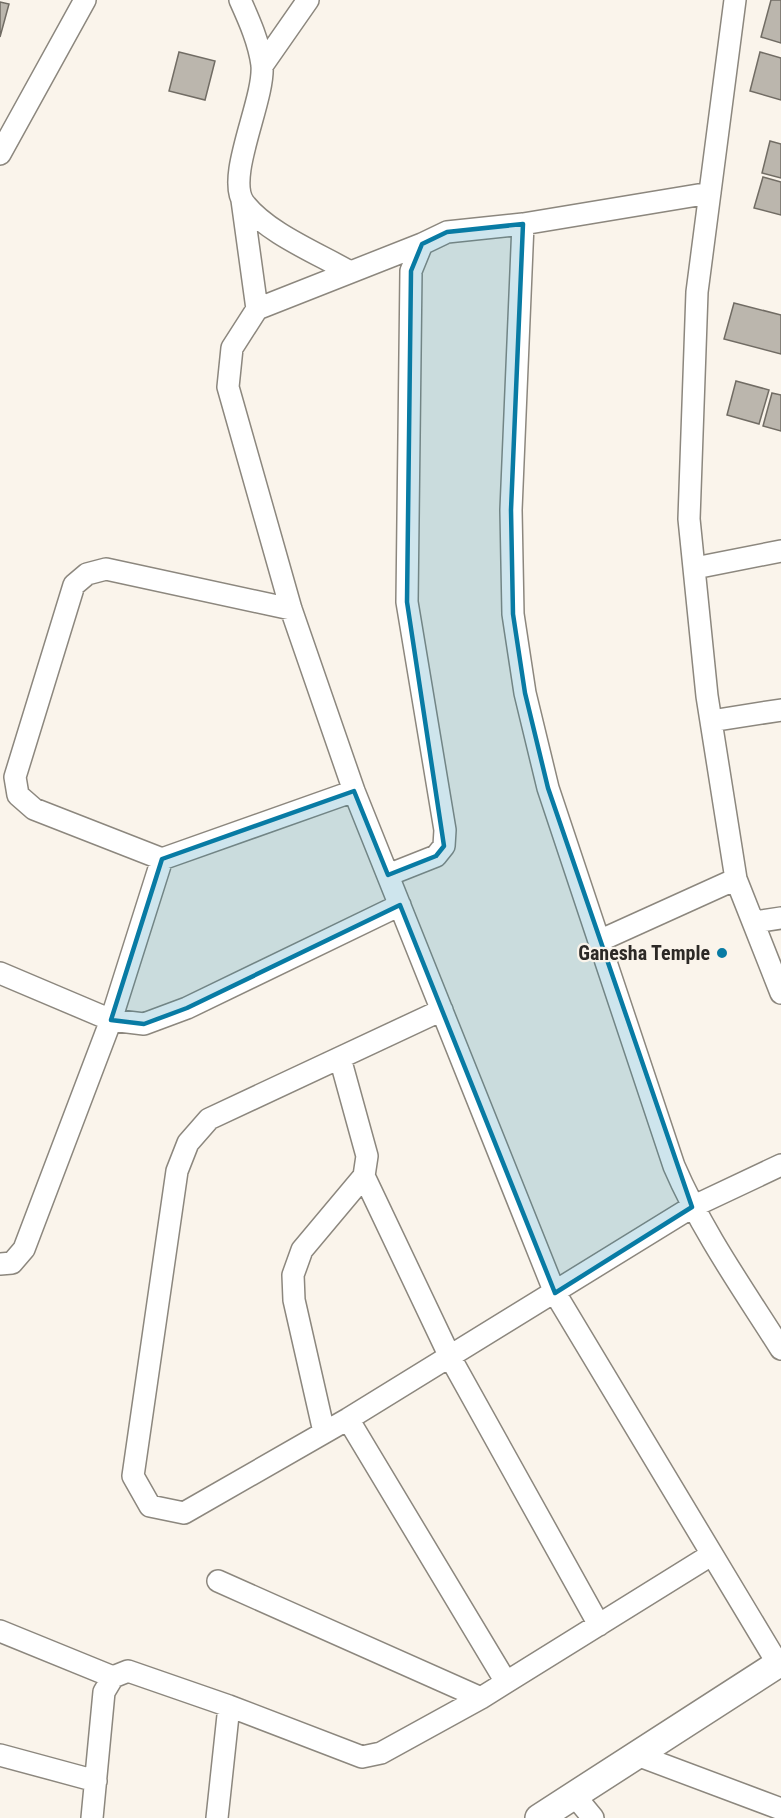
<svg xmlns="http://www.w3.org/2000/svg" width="781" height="1818" viewBox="0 0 781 1818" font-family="'Roboto Condensed',sans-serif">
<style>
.building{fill:#bbb6ad;stroke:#716c64;stroke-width:1.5}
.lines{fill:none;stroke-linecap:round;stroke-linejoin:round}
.minor-casing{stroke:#8c877e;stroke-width:24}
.tertiary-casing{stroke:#8c877e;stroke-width:30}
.minor{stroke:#fff;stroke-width:21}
.tertiary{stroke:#fff;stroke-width:27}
.marked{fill:#087ba4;fill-opacity:0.2;stroke:#087ba4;stroke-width:4.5;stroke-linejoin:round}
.poi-dot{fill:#087ba4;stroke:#faf4eb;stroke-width:2}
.labels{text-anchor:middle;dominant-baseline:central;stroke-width:4.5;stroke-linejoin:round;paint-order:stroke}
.poi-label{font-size:20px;font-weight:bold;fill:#2c2926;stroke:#faf4eb;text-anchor:end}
</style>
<rect width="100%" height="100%" fill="#faf4eb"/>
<path class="building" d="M771 0H781V43L761 37Z
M0 2 9 4 0 37Z
M179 52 215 61 205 100 169 91Z
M760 52 781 58V100L750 91Z
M770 141 781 144V178L762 173Z
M763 177 781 182V215L754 208Z
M734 303 781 315V354L724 339Z
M736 381 769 390 759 424 727 415Z
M772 393 781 395V431L763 426Z"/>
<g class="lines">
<defs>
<path id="minor" d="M240 0C249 20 259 42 262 65 265 100 225 177 244 203 267 233 317 253 350 272
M735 0 697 292 689 519 707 696 736 879 781 993
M262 66 308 0
M0 154 85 0
M242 200 257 309
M523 224 511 510 513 614 525 693 548 788 674 1166C702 1231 743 1289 781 1349
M422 244 257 309 232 348 228 387 291 609 354 791 555 1293 778 1664
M695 568 781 551
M291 609 106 569 87 574 74 585 15 777 18 795 34 809 162 859 354 791
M711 721 781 710
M388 875 436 856 444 846 445 830 407 602 411 271 422 244 447 232 523 224 710 193
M754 922 781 918
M599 941 736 879
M0 973 111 1020 144 1024 187 1008 400 905
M442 1010 209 1119 188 1143 177 1171 133 1476 150 1506 184 1513 348 1419 692 1207 781 1165
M364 1176 450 1357 599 1625
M0 1264 12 1263 24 1249 111 1020 162 859
M348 1419 506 1682
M324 1432 294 1300 293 1275 302 1250 364 1176 367 1156 340 1058
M218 1581 481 1698
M0 1631 113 1677
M0 1755 96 1781
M637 1755 781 1809
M574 1795 593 1818
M92 1818 104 1692 113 1677 128 1671 229 1706 362 1757 381 1753 481 1698 711 1555
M217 1818 229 1706"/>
<path id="tertiary" d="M539 1818 781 1662"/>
</defs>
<use href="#minor" class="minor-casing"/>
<use href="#tertiary" class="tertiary-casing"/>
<use href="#minor" class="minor"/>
<use href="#tertiary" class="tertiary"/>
</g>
<path class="marked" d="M523 224 511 510 513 614 525 693 548 788 692 1207 555 1293 400 905 187 1008 144 1024 111 1020 162 859 354 791 388 875 436 856 444 846 407 602 411 271 422 244 447 232Z"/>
<circle class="poi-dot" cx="722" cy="953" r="6"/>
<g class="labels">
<g class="poi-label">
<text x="710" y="953">Ganesha Temple</text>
</g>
</g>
</svg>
